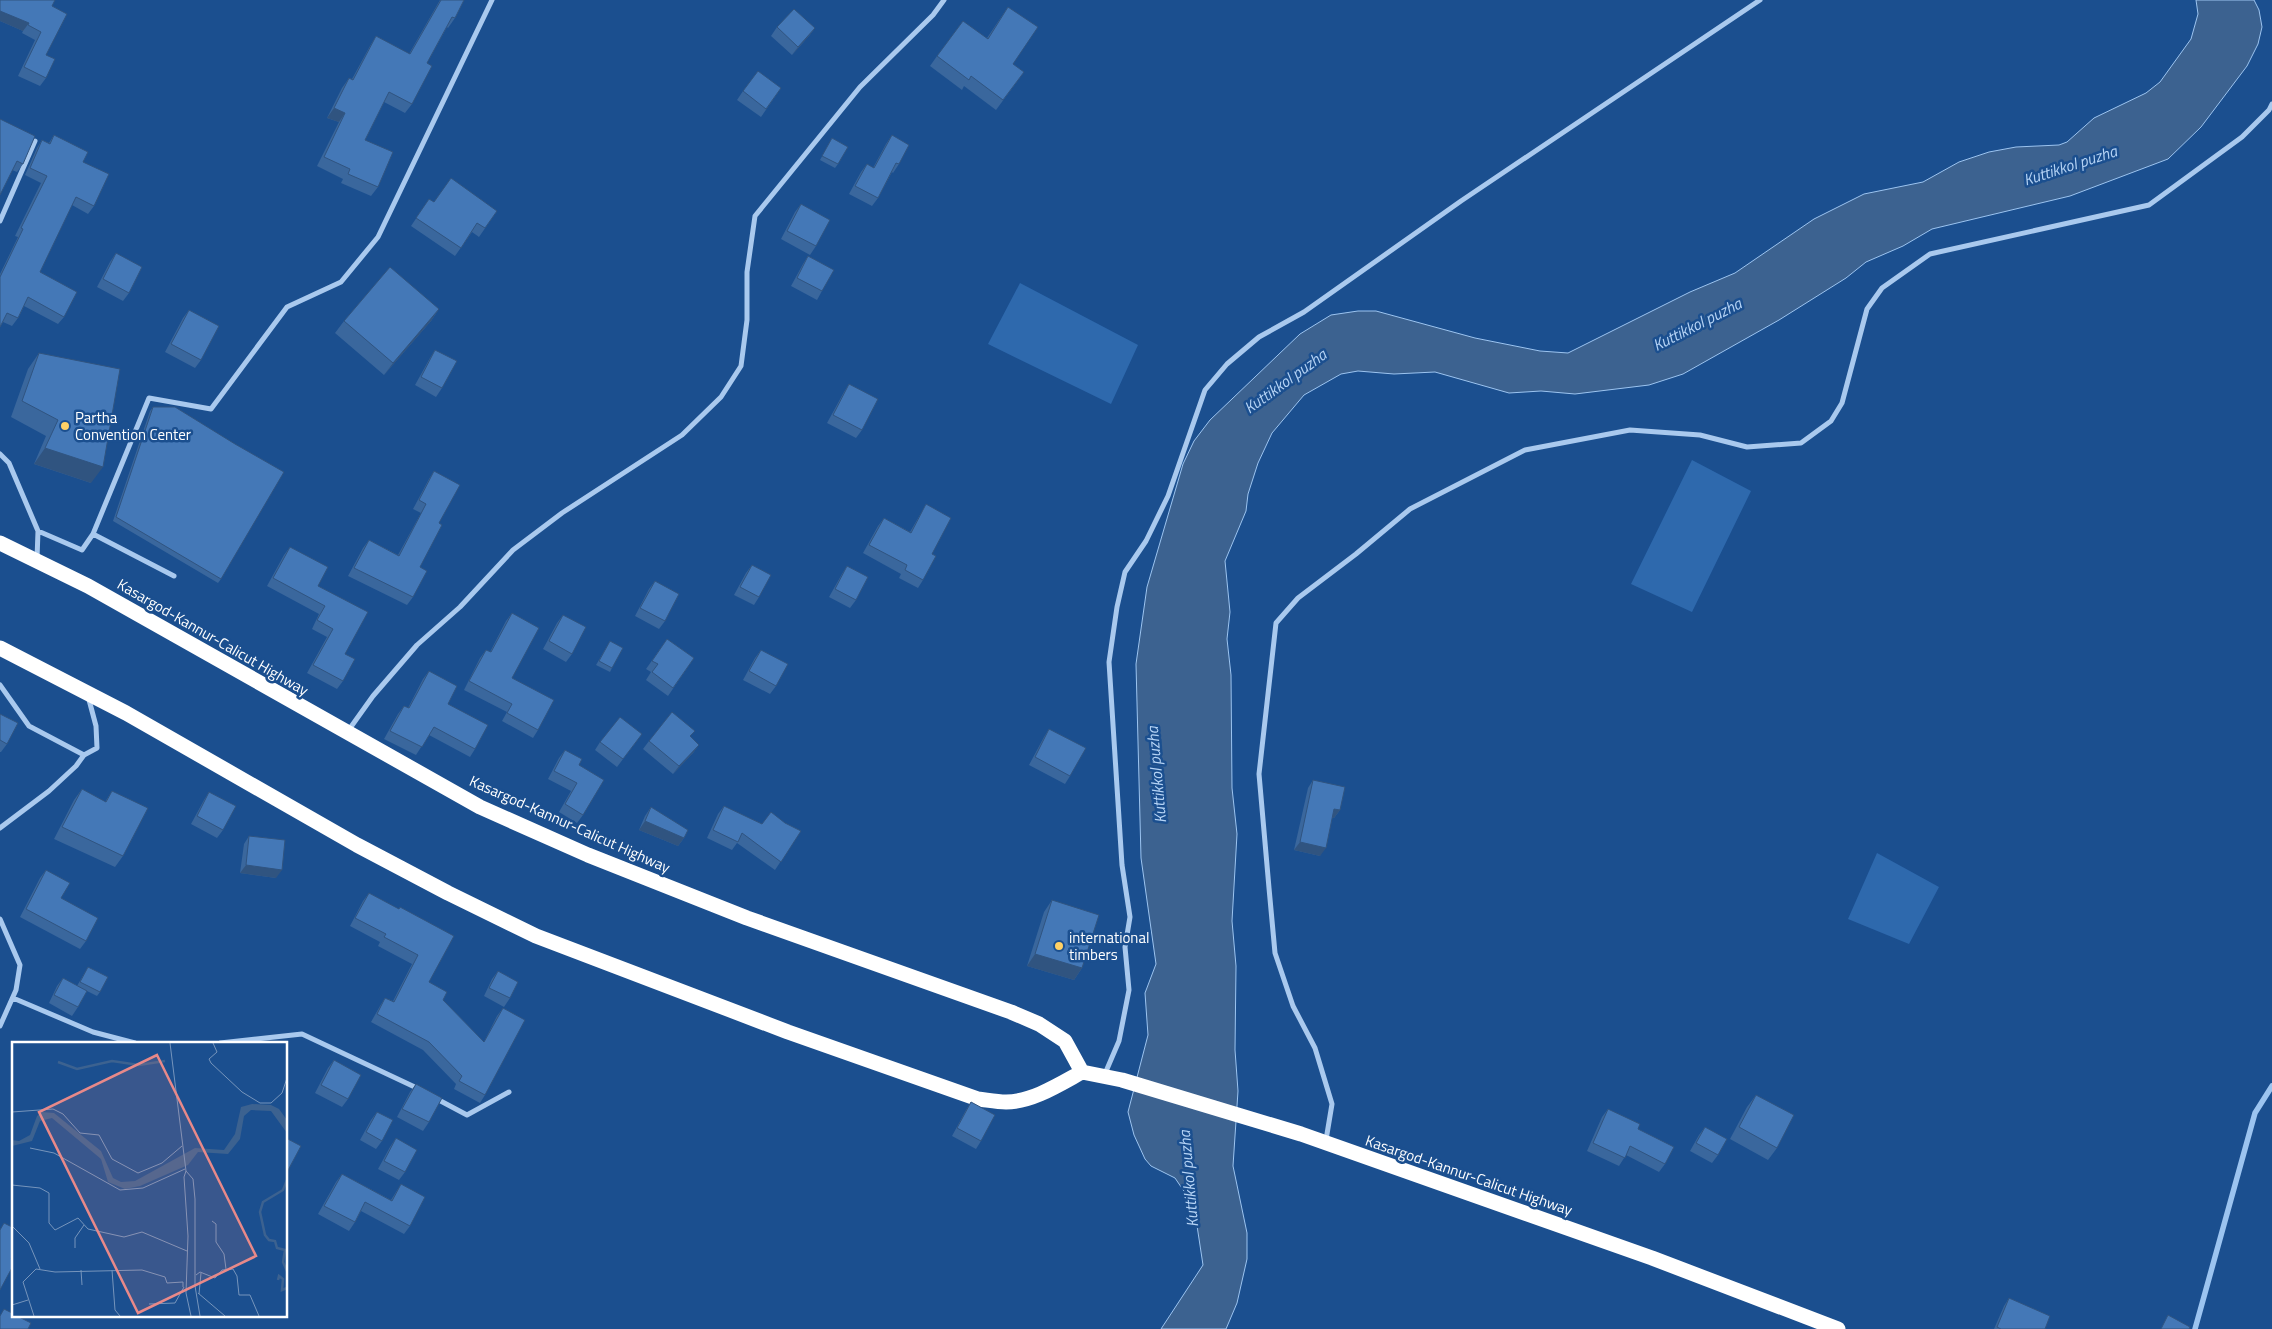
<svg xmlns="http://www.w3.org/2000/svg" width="2272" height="1329" viewBox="0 0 2272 1329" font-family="'Titillium Web',sans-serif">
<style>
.green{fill:#2e69ad}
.water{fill:#3c6290;stroke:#9cc4f0}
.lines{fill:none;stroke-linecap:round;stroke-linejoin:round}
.stream{stroke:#9cc4f0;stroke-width:5.5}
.street{stroke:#a9c9ee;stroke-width:5}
.highway{stroke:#fff;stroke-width:15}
.wall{fill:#3a679d}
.shaded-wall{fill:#305480}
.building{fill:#4478b7;stroke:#305480}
.poi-dot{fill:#ffd166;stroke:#1b4f8f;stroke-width:2}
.labels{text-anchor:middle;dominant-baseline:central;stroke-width:5;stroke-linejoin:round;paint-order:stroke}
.poi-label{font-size:15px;fill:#fff;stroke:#1b4f8f;text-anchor:start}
.street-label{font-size:15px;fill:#fff;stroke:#1b4f8f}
.water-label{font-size:16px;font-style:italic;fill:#b5d3f5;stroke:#1b4f8f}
.inset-river{fill:none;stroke:#3c6290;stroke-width:2.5}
.inset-road{fill:none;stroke:#7695bc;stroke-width:1}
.view{fill:#e88989;fill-opacity:0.15;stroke:#e88989;stroke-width:2.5}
.inset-edge{fill:none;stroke:#fff;stroke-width:2.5}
</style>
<rect width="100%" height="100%" fill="#1b4f8f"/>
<path class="green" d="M1020 283 1138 345 1111 404 988 344Z
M1692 460 1751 491 1692 612 1631 584Z
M1877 853 1939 887 1909 944 1848 919Z"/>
<path class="water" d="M2196 0H2254L2259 10 2262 27 2258 44 2247 66 2201 127 2168 159 2070 196 1932 229 1903 246 1866 262 1846 278 1779 320 1683 374 1649 385 1575 394 1541 391 1509 393 1435 372 1394 374 1358 371 1341 374 1304 395 1272 433 1258 463 1248 494 1246 511 1225 561 1230 612 1227 639 1231 675 1232 788 1237 834 1232 921 1236 966 1235 1050 1238 1091 1233 1166 1247 1233V1259L1237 1303 1226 1329H1161L1203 1265 1194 1206 1175 1178 1151 1166 1145 1159 1134 1135 1128 1112 1148 1035 1145 993 1156 964 1141 858 1136 664 1147 587 1183 464 1194 441 1210 420 1300 334 1331 315 1358 311H1376L1475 338 1540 351 1568 353 1690 292 1735 273 1814 219 1864 194 1923 182 1959 162 1989 152 2016 147 2059 145 2067 142 2094 118 2146 93 2160 82 2191 39 2198 14Z"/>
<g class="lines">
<path class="stream" d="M2195 1329 2255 1113 2272 1086"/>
<path class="street" d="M0 221 35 141
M0 454 9 463 38 531 37 559
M38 531 82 550 93 534 149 398 211 409 287 307 341 282 378 237 492 0
M93 534 174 576
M0 685 29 726 84 755
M348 731 373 696 417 645 460 607 513 550 562 513 682 435 721 397 741 366 747 320V272L755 216 860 87 933 15 944 0
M0 828 49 791 76 766 84 755 97 748 96 726 88 696
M0 919 20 965 16 990 0 1026
M13 998 93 1032 135 1043
M220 1043 302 1034 419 1089
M1104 1076 1119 1041 1129 990 1125 947 1130 917 1122 865 1109 662 1117 607 1125 572 1146 541 1168 496 1205 390 1227 364 1259 337 1304 312 1461 201 1760 0
M435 1098 467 1115 509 1092
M1326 1140 1332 1104 1315 1048 1293 1006 1275 953 1269 888 1259 774 1276 623 1298 598 1356 554 1410 509 1525 450 1630 430 1700 435 1747 447 1801 443 1831 421 1842 403 1867 309 1882 288 1930 254 2149 205 2242 137 2269 110 2272 104"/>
<path class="highway" d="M0 543 88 586 480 807 588 855 747 918 1011 1012 1039 1024 1065 1041 1082 1072
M0 648 126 713 357 845 448 893 536 936 788 1032 978 1099C987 1100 997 1102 1006 1102 1032 1102 1060 1084 1082 1072L1122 1080 1301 1134 1652 1258 1838 1329"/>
</g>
<path class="wall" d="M0 0 52 6 46 55V78L40 86 18 76 35 40 22 33 23 31 0 21Z
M440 0H464L455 18 448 28 447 27 427 63 412 104 405 113 384 102 365 140 378 187 371 196 341 183 343 179 317 166 339 122 327 118 342 88 349 78 352 79 370 46 376 36 409 54Z
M1008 7 1013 64 1024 72 996 110 964 86 962 90 930 66 937 56 987 38Z
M777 27 815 28 809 36 792 55 771 36Z
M781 88 761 117 737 100 743 91Z
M0 119 23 164 17 172 12 170Z
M54 135 83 162 94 206 88 214 72 205 40 272 64 317 58 324 24 306 18 318 12 326 3 322 0 327V274L18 237 15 236 41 183 25 175 37 148 42 140 49 143Z
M892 135 899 164 893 173 892 172 878 198 872 206 849 194 861 172 867 164 873 168 886 144Z
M832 138 838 164 835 168 820 160Z
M429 199 434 202 497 211 479 237 472 232 455 256 411 226Z
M801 204 816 246 810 255 781 239 795 212Z
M116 253 129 293 123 301 97 287 110 262Z
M808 256 822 291 817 300 791 286 803 264Z
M439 309 431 321 384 375 335 333 344 321Z
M189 310 201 360 195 368 165 352 183 318Z
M435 350 442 388 436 397 415 385 430 358Z
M39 353 91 483 34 464 46 436 11 417 28 369Z
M849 384 862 430 856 438 827 423 844 392Z
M153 407 221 579 218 583 113 521 150 411Z
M434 471 439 523 420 567 413 597 407 605 348 576 363 548 369 540 398 555 421 513 413 509 429 479Z
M926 504 932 554 923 580 918 588 899 578 901 574 863 553 878 526 884 518 910 532 921 513Z
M290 547 318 586 345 654 343 681 337 689 307 673 327 637 312 629 319 614 267 586 284 555Z
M752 565 759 597 754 605 734 595 746 573Z
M847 566 856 600 850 608 829 597 842 574Z
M655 581 665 621 659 629 635 616 649 589Z
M512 613V678L538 730 533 738 502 721 507 712 464 690 480 658 486 650 490 652 506 621Z
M563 615 572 654 566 662 543 649 557 623Z
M667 639 694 658 668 696 646 680 651 672 646 669Z
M610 641 612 668 610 672 596 665Z
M761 650 776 686 770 694 743 680 755 658Z
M429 671 448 704 475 749 470 757 429 735 416 755 384 739 398 714 404 706 408 708 423 679Z
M0 714 7 744 1 752H0Z
M1049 729 1070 776 1065 784 1029 765 1044 737Z
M691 737 699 745 693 753 673 774 643 749 649 741Z
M600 742H636L617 767 595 750Z
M565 750 579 765 583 815 577 823 559 812 571 791 548 779 559 758Z
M1313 780 1340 810 1334 818H1332L1320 856 1294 850 1308 788Z
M82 789 105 802 112 791 123 856 115 867 54 839 74 800Z
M209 792 223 830 217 838 191 824 204 800Z
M724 806 762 824 785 823 801 831 775 870 737 843 732 850 707 838 718 814Z
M651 807 684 838 678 846 639 830 645 816Z
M249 836 276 878 240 873 244 844Z
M46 870 86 941 80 949 20 917 40 878Z
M369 893 398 909 429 982 443 1000 484 1042 497 1016 503 1008 485 1095 480 1103 454 1089 456 1084 423 1050 371 1022 380 1006 385 998 393 1001 412 964 378 946 380 942 350 926 363 901Z
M1052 900 1082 968 1074 980 1027 966 1044 912Z
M88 967 100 992 97 996 87 991 78 1007 72 1016 49 1003 57 986 63 978 77 986Z
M498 971 510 998 504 1007 484 996 492 979Z
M334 1060 348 1099 342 1107 315 1093 328 1068Z
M416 1084 429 1122 423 1131 397 1117 410 1092Z
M1756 1095 1777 1148 1768 1160 1730 1139 1747 1107Z
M971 1102 981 1141 976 1149 952 1136 966 1110Z
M1608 1109 1665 1164 1659 1172 1626 1155 1619 1166 1587 1151 1602 1117Z
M377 1112 382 1141 376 1149 360 1140 371 1120Z
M1705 1127 1718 1155 1712 1163 1690 1151 1699 1135Z
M396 1138 405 1172 399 1180 378 1169 390 1147Z
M342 1174 391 1200 401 1184 410 1226 404 1234 361 1211 355 1222 349 1231 318 1214 336 1182Z
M2009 1298 2045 1329H1994L2004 1306Z"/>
<path class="shaded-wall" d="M0 11 29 23 23 31 0 21Z
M815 28 809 36 792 55 798 47Z
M334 108 345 113 339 122 327 118Z
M439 309 431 321 384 375 393 363Z
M45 448 103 467 91 483 34 464Z
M699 745 693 753 673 774 679 766Z
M1334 809 1340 810 1334 818 1328 817Z
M645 821 684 838 678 846 639 830Z
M1300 842 1326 848 1320 856 1294 850Z
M246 865 282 870 276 878 240 873Z
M1035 954 1082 968 1074 980 1027 966Z"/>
<path class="building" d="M0 0H55L52 6 67 14 46 55 55 59 46 78 24 67 41 32 28 25 29 23 0 11Z
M441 0H464L455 18 452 17 427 63 432 66 412 104 389 92 365 140 393 152 378 187 348 174 350 169 324 157 345 113 334 108 349 78 353 80 376 36 410 54Z
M1008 7 1038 27 1013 64 1024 72 1003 100 971 76 969 80 937 56 963 21 988 39Z
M794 9 815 28 798 47 777 27Z
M758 71 781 88 766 109 743 91Z
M0 119 35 136 23 164 17 161 0 195Z
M54 135 88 152 83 162 109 174 94 206 76 197 40 272 77 292 64 317 28 297 18 318 7 313 0 327V277L23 229 21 228 47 176 30 168 42 140 50 144Z
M892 135 909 145 899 164 896 163 878 198 855 186 867 164 874 168Z
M832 138 848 147 838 164 822 156Z
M451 178 497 211 485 228 477 223 461 248 416 218 429 199 434 202Z
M801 204 830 220 816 246 787 231Z
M116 253 142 267 129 293 103 279Z
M808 256 834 270 822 291 797 278Z
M390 267 439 309 393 363 344 321Z
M189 310 219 326 201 360 171 344Z
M435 350 457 361 442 388 421 377Z
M39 353 120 369 103 467 45 448 58 420 22 401Z
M849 384 878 399 862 430 833 415Z
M153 407H175L235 444 284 472 221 579 116 517Z
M434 471 460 485 439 523 442 525 420 567 427 571 413 597 354 568 369 540 399 556 426 504 419 500Z
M926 504 951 518 932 554 936 556 923 580 905 570 907 565 869 545 884 518 911 533Z
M290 547 328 567 318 586 368 612 345 654 355 659 343 681 313 665 333 629 317 620 325 606 273 578Z
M752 565 771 575 759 597 740 587Z
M847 566 868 577 856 600 835 589Z
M655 581 679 594 665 621 640 608Z
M512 613 539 628 512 678 554 700 538 730 507 713 512 704 469 681 486 650 491 652Z
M563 615 586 627 572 654 549 641Z
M667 639 694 658 673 688 652 672 658 664 652 661Z
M610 641 623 648 612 668 599 661Z
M761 650 788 664 776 686 749 671Z
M429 671 457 686 448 704 488 725 475 749 434 727 422 747 390 731 404 706 409 708Z
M672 712 695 731 690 736 699 745 679 766 649 741Z
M0 714 18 723 7 744 0 740Z
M620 717 642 734 623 759 600 742Z
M1049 729 1086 748 1070 776 1035 757Z
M565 750 582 759 579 765 604 780 583 815 565 804 577 783 554 771Z
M1313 780 1345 787 1340 810 1334 809 1326 848 1300 842Z
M82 789 106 802 112 791 148 808 123 856 62 827Z
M209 792 236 806 223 830 197 816Z
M724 806 762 824 771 812 785 823 801 831 781 862 742 833 738 842 713 830Z
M651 807 688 830 684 838 645 821Z
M249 836 285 840 282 870 246 865Z
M46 870 70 883 61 898 98 918 86 941 26 909Z
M369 893 399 909 400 907 454 936 429 982 447 992 443 1000 484 1042 503 1008 525 1020 485 1095 459 1081 462 1076 429 1042 377 1014 385 998 394 1002 418 955 384 937 386 934 355 918Z
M1052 900 1099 915 1082 968 1035 954Z
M88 967 108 977 100 992 80 982Z
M498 971 518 982 510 998 489 988Z
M63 978 87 991 78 1007 54 995Z
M334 1060 361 1075 348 1099 321 1085Z
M416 1084 442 1098 429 1122 402 1109Z
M1756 1095 1794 1115 1777 1148 1739 1127Z
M971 1102 995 1115 981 1141 957 1128Z
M1608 1109 1640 1124 1638 1129 1674 1147 1665 1164 1630 1146 1625 1158 1593 1143Z
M377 1112 393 1120 382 1141 366 1132Z
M1705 1127 1727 1139 1718 1155 1696 1143Z
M286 1138 301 1146 286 1174Z
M396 1138 417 1150 405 1172 384 1161Z
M342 1174 392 1201 401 1184 425 1197 410 1226 365 1202 355 1222 324 1206Z
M4 1223 14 1228V1255L11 1259 14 1260V1264L0 1290V1230Z
M2009 1298 2050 1316 2045 1329H2001L1997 1327Z
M4 1309 14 1314V1315H15L31 1323 28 1329H0V1316Z
M2168 1315 2190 1327 2189 1329H2161Z"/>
<g class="poi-dot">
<circle cx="65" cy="426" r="5"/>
<circle cx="1059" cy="946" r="5"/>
</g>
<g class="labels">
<g class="poi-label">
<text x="75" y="417">Partha<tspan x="75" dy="17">Convention Center</tspan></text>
<text x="1069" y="937">international<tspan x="1069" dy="17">timbers</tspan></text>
</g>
<g class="street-label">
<text transform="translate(213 637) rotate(30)">Kasargod-Kannur-Calicut Highway</text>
<text transform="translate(570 824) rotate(24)">Kasargod-Kannur-Calicut Highway</text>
<text transform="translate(1469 1175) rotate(19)">Kasargod-Kannur-Calicut Highway</text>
</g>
<g class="water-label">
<text transform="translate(2070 165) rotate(-18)">Kuttikkol puzha</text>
<text transform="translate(1697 324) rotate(-27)">Kuttikkol puzha</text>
<text transform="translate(1285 381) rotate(-36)">Kuttikkol puzha</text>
<text transform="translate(1156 775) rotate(-95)">Kuttikkol puzha</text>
<text transform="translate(1188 1179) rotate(-95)">Kuttikkol puzha</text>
</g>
</g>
<g transform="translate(12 1042)">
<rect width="275" height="275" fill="#1b4f8f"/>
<path d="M240 62 259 63 267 67 275 78V91L259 69 239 68 232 74 228 97 216 112 186 110 176 123 128 144 113 147 96 140 89 117 40 76 28 79 20 99 0 104V98L7 99 18 93 25 74 30 70 42 71 89 109 101 136 109 140 123 139 183 106 212 108 223 92 229 65Z" fill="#3c6290"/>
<path class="inset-river" d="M46 20 65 27 100 19 127 23 153 19M275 138 271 148 251 160 248 170 253 193 257 198 263 199 265 206 273 208 271 220 275 229M266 238 267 234 271 237 270 248 275 246"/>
<path class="inset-road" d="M158 1 174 129 172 135 176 194 174 251 179 274M201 1 205 10 197 17 199 21 230 50 248 61H259L270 51 275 36M0 70 41 67 51 72 68 91 87 93 100 117 126 131 150 121 170 104M18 106 42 111 108 148 131 146 173 127M174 129 181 137 183 157V244L188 274M0 143 28 146 37 151V181L43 188 66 176 76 187 112 195 130 190 175 209M200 179 204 182V200L212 212 214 227M0 184 17 201 28 227M63 206V196L72 183M69 228 70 243M100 228 103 268 108 274M184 233 188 230 203 236 210 228 221 227 225 234 227 253H238L247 274M186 251 213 274M187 252 189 231M137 262 163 261 172 245M0 263 16 258M22 274 11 240 24 227 43 230 130 228 153 235 155 241 171 240V245"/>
<path class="view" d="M145 13 244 214 126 271 27 70Z"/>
<rect width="275" height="275" class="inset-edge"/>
</g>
</svg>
